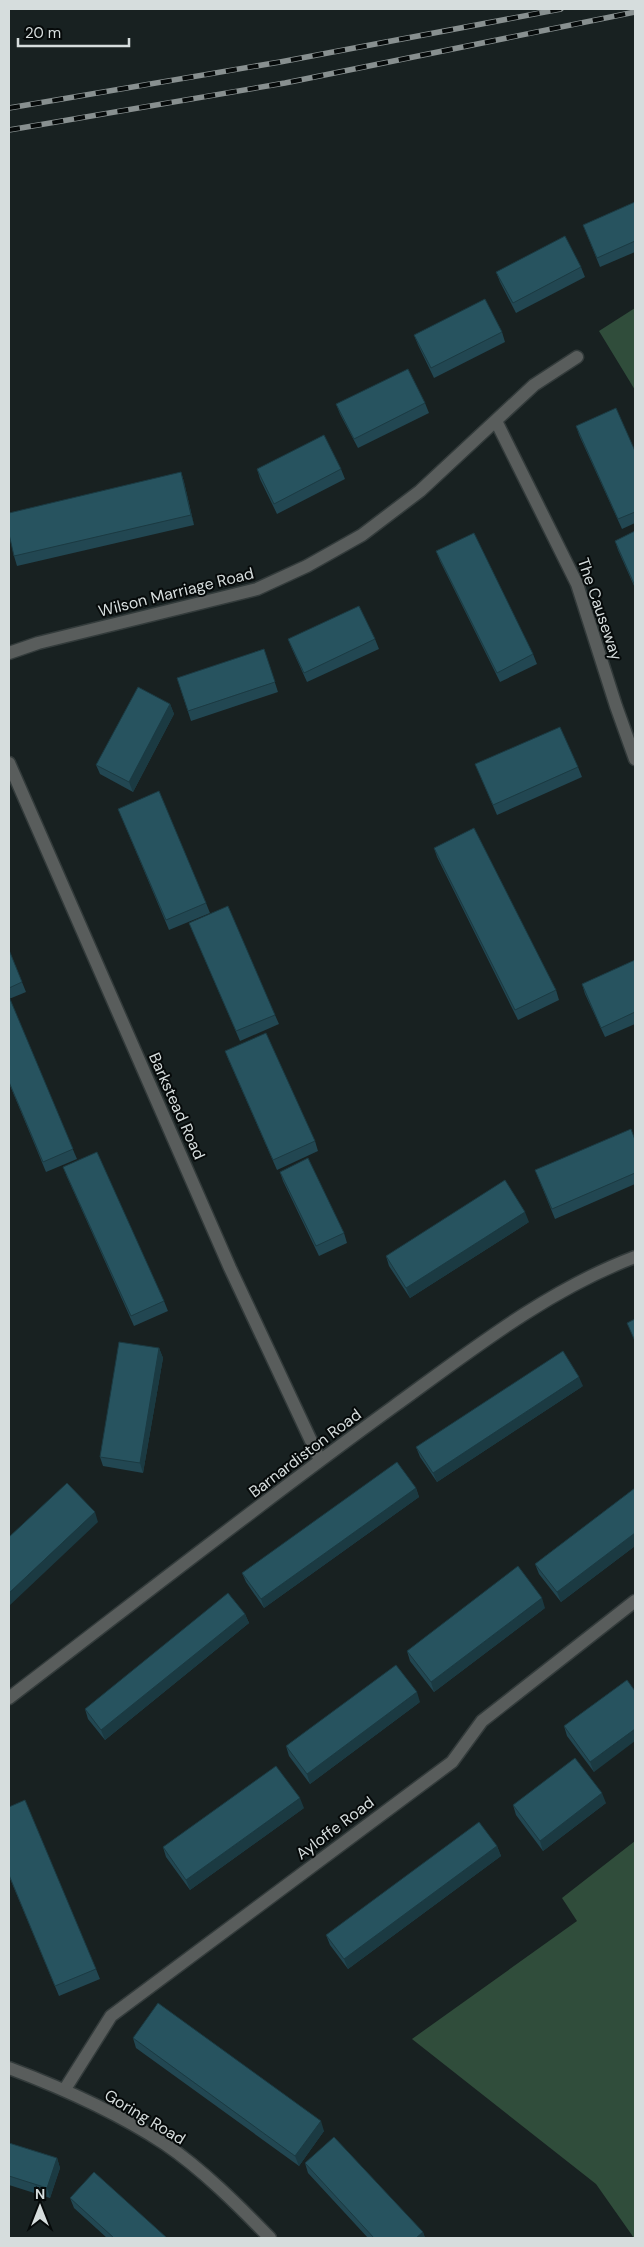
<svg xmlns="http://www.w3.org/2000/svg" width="644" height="2247" viewBox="0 0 644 2247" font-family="'DM Sans',sans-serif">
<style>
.green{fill:#304d3b}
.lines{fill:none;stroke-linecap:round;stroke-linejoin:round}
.street-casing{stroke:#333b3b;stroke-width:15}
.street{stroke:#595d5c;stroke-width:12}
.rail-casing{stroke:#889090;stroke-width:5.5}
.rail{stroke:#060a0a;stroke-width:4;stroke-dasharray:11;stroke-linecap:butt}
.wall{fill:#224752}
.shaded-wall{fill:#1b3a42}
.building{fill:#27535f;stroke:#1b3a42}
.labels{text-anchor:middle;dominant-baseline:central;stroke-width:4;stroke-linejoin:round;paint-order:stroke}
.street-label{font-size:16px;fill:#d6dddd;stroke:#060a0a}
</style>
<rect width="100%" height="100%" fill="#182121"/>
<path class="green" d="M635 308V390L599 331Z
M635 1841V2238H634L596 2184 412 2039 577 1921 562 1898Z"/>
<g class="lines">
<defs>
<path id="street" d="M496 421 577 584 616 706 635 759
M9 653 38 643 257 589 307 566 362 535 420 491 534 385 577 357
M9 763 230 1268 320 1460
M9 1698C136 1601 263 1501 393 1407 469 1352 547 1290 635 1257
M9 2068C62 2088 118 2113 165 2144 202 2169 239 2206 270 2238
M65 2089 111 2016 452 1762 482 1721 635 1601"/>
</defs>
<use href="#street" class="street-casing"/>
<use href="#street" class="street"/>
<defs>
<path id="rail" d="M9 108 280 62 561 9
M9 130 285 83 635 12"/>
</defs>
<use href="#rail" class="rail-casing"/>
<use href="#rail" class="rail"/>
</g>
<path class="wall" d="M635 202V252L600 267 583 225Z
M581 267 585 277 516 313 500 282 496 272Z
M502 332 505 342 434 378 418 345 414 335Z
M425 403 429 413 358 448 340 414 336 404Z
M576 426 635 451V523L622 529 579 435Z
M257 469H341L345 479 277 514 260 479Z
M181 472 184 482 194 525 17 566 14 556Z
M635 531V588L618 550 615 541Z
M436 551 533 654 537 664 500 682 440 561Z
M288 639H375L379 649 307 682 292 649Z
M264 649 278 692 191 721 177 678Z
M170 704 174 714 133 792 100 774 96 765Z
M475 764 578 767 582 777 497 815Z
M118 809 206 903 210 913 169 930Z
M434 848 556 990 559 1000 518 1020 437 857Z
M189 923 275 1015 279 1024 240 1041Z
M9 950 26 992 9 999Z
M635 960V1024L605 1037 585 994 582 984Z
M9 1000 77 1159 46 1172 9 1083Z
M225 1051 315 1141 318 1151 277 1170 229 1061Z
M635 1140V1184L555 1219 535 1170Z
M63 1167 164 1301 168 1311 134 1326 67 1177Z
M280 1172 344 1233 347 1243 319 1256 283 1181Z
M529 1222 410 1298 389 1266 386 1256Z
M159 1348 163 1358 143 1473 103 1466 100 1457Z
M583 1386 437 1482 420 1457 416 1447Z
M416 1488 419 1497 264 1608 246 1582 242 1573Z
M635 1488V1546L561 1602 539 1574 535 1564Z
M545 1608 434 1692 410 1661 407 1651Z
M245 1614 249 1623 105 1740 88 1719 85 1709Z
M627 1680 594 1772 567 1736 564 1726Z
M420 1702 310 1784 289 1756 286 1746Z
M606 1803 543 1851 516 1815 513 1805Z
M9 1807 96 1969 100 1979 59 1996 9 1876Z
M304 1808 190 1890 166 1857 163 1847Z
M497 1846 501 1856 348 1969 330 1945 326 1935Z
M133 2038 324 2131 299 2166 136 2048Z
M9 2143 57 2158 60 2168 50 2198 9 2185Z
M305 2163 423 2232 425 2238H368L308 2173Z
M70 2198 167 2238H107L74 2208Z"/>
<path class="shaded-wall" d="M181 472 184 482 194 525 191 515Z
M170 704 174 714 133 792 129 782Z
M525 1212 529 1222 410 1298 406 1288Z
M159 1348 163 1358 143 1473 140 1463Z
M579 1377 583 1386 437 1482 433 1473Z
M416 1488 419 1497 264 1608 261 1599Z
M95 1512 98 1522 9 1606V1593Z
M635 1533V1546L561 1602 557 1592Z
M542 1598 545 1608 434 1692 431 1682Z
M245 1614 249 1623 105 1740 101 1730Z
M417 1692 420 1702 310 1784 307 1774Z
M635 1729V1741L594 1772 590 1762Z
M602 1793 606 1803 543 1851 540 1841Z
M300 1798 304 1808 190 1890 186 1880Z
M497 1846 501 1856 348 1969 344 1959Z
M321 2121 324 2131 299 2166 295 2156Z
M57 2158 60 2168 50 2198 47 2188Z
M423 2232 425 2238H416Z"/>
<path class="building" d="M635 202V241L597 258 583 225Z
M565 236 581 267 513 303 496 272Z
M485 299 502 332 431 368 414 335Z
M408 369 425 403 354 439 336 404Z
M616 408 635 451V512L618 519 576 426Z
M324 435 341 469 274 504 257 469Z
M181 472 191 515 14 556 9 534V513Z
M635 531V586L615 541Z
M474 533 533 654 497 673 436 551Z
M359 606 375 639 304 673 288 639Z
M264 649 275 682 188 711 177 678Z
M138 687 170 704 129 782 96 765Z
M560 727 578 767 493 805 475 764Z
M159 791 206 903 166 920 118 809Z
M474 828 556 990 515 1010 434 848Z
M228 906 275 1015 236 1031 189 923Z
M9 950 22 982 9 988Z
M635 960V1012L601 1028 582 984Z
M10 999 73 1149 43 1162 9 1082V1000Z
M266 1033 315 1141 273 1160 225 1051Z
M631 1129 635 1140V1173L552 1209 535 1170Z
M97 1152 164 1301 131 1316 63 1167Z
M308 1158 344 1233 316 1246 280 1172Z
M505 1180 525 1212 406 1288 386 1256Z
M635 1319V1341L627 1323Z
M119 1342 159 1348 140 1463 100 1457Z
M563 1351 579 1377 433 1473 416 1447Z
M397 1462 416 1488 261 1599 242 1573Z
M67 1483 95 1512 9 1593V1537Z
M635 1488V1533L557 1592 535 1564Z
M518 1566 542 1598 431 1682 407 1651Z
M228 1593 245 1614 101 1730 85 1709Z
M396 1665 417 1692 307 1774 286 1746Z
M627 1680 635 1691V1729L590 1762 564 1726Z
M575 1758 602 1793 540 1841 513 1805Z
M276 1766 300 1798 186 1880 163 1847Z
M25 1800 96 1969 55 1986 9 1875V1807Z
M479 1822 497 1846 344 1959 326 1935Z
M158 2003 321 2121 295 2156 133 2038Z
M334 2137 423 2232 416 2238H374L305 2163Z
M9 2143 57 2158 47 2188 9 2176Z
M94 2172 167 2238H114L70 2198Z"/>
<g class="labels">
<g class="street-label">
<text transform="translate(176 592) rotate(-14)">Wilson Marriage Road</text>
<text transform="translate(600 609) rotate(71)">The Causeway</text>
<text transform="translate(177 1106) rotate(66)">Barkstead Road</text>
<text transform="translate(305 1453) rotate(-37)">Barnardiston Road</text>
<text transform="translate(335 1828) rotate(-37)">Ayloffe Road</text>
<text transform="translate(145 2117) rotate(31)">Goring Road</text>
</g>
</g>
<rect width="644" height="2247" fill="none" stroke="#d6dddd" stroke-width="20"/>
<g transform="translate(40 2207)" stroke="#060a0a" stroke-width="4" paint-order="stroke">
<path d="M0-4L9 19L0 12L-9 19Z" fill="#d6dddd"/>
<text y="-8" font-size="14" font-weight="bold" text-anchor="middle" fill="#d6dddd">N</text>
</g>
<path d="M18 38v8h111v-8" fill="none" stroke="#d6dddd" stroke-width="2.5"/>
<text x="25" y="38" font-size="15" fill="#d6dddd" stroke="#060a0a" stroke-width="4" paint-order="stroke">20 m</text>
</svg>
